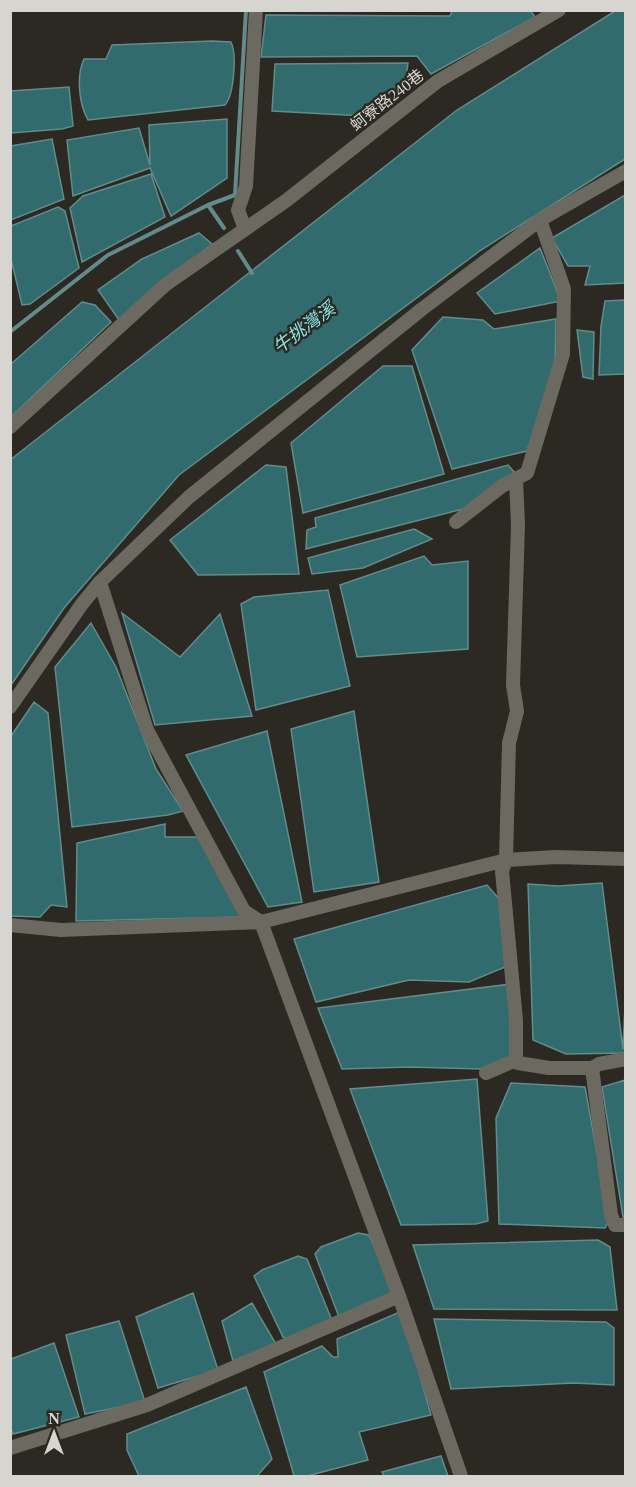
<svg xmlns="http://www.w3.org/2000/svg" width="636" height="1487" viewBox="0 0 636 1487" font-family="'Times New Roman','Noto Sans TC',serif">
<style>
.water{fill:#326b6d;stroke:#638b8b;stroke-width:1.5}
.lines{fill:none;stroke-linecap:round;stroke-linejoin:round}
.stream{stroke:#638b8b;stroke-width:4}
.minor{stroke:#6b6960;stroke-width:14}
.labels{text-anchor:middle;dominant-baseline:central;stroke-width:5;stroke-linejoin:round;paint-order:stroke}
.street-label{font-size:16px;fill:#d6d5d0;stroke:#2b2921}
.water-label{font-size:18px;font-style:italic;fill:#89e6e9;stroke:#2b2921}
</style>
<rect width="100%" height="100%" fill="#2b2921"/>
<path class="water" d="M530 10 535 17 431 74 417 56 261 57 266 15 450 16 452 11Z
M615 11H625V159L481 250 179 475 64 608 11 685 10 460 457 110Z
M212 41 231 42C237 54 234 95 225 105L88 120C79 104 76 76 84 59H106L112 45Z
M408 63 405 84 364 116 272 111 275 64Z
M69 87 73 126 62 129 11 133V91Z
M227 119V178L171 216 150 168 73 196 67 140 139 128 150 165 149 125Z
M52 139 64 199 11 220V146Z
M151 174 165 217 82 262 70 208 83 196Z
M625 195V283L585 285 590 266H568L552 238Z
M58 207 65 211 79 268 30 304 22 305 11 259V226Z
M199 233 212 244 119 320 98 290 142 259Z
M540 248 561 301 495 314 477 293Z
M625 300V374L599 375 601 326 605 301Z
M82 302 95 305 111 322 11 417V364Z
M443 317 483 320 494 329 556 319 555 366 527 451 452 469 412 350Z
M577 330 594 332 593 379 583 377Z
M383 366H412L444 474 303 513 291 443Z
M266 465 286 467 299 574 198 575 170 540Z
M508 465 516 474 471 507 306 549 307 530 316 527 315 518Z
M414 529 432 539 363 568 312 574 308 558Z
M424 556 432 565 468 561V649L357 657 340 585Z
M328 590 350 686 256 710 241 604 254 597Z
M122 613 180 657 220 614 252 716 155 725Z
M91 623 116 667 156 769 183 811 168 815 72 827 55 667Z
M34 702 48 713 67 907 51 905 40 917 10 916 11 736Z
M354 711 379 882 314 892 291 729Z
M267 731 302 902 268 907 186 755Z
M165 824V837H198L241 917 76 921 77 843Z
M602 883 623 1049 625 1005V1053L566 1054 533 1040 528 884 558 886Z
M487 885 500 900 510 965 469 982 409 980 316 1002 294 939Z
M511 984 517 1057 482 1069 409 1067 342 1069 318 1008Z
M477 1079 488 1221 476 1224 401 1225 350 1089Z
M625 1080 626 1217H623L602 1087Z
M511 1083 585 1087 609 1221 605 1228 499 1224 496 1118Z
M358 1233 369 1235 393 1290 390 1296 339 1317 315 1254 321 1247Z
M598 1240 610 1247 617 1310 434 1309 413 1245Z
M298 1256 307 1259 333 1323 290 1339 283 1337 254 1276 262 1270Z
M193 1293 218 1370 158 1388 136 1317Z
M252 1303 276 1344 233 1361 222 1321Z
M402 1311 431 1415 359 1432 368 1460 307 1476H294L264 1372 322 1346 333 1357H338L337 1339Z
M434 1319 606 1322 614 1328V1385L574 1383 451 1389Z
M119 1321 145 1402 85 1414 66 1335Z
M54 1343 79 1417 13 1434 10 1426 11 1359Z
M246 1387 272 1459 257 1476H139L127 1450V1434Z
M441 1456 448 1476H384L382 1472Z"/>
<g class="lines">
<path class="stream" d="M208 205 235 195 246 10
M238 251 252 273
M10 332 108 255 208 205 224 228"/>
<path class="minor" d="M245 229 238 210 246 186 256 10
M10 427 165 285 287 200 438 81 559 10
M516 479 518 525 513 685 517 711 509 743 506 860 502 871 516 1020V1060L518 1063 549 1068H592L599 1064 626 1059
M456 522 502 486 527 473 563 354 564 289 540 220
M100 582 147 730 244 911 261 922 399 1296 461 1476
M10 707 82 604 100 582 189 497 422 309 540 220 626 171
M10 925 61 930 261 922 506 860 556 857 626 859
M592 1068 611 1215 615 1225H626
M486 1073 516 1060
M10 1448 147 1405 399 1296"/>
</g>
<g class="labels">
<g class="street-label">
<text transform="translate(387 100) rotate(-38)">蚵寮路240巷</text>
</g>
<g class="water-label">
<text transform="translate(304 328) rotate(-37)">牛挑灣溪</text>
</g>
</g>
<rect width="636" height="1487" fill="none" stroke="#d6d5d0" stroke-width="24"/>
<g transform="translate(54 1433)" stroke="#2b2921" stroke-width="4.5" paint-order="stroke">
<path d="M0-4.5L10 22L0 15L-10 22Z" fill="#d6d5d0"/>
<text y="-9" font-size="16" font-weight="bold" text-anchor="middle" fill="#d6d5d0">N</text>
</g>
</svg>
